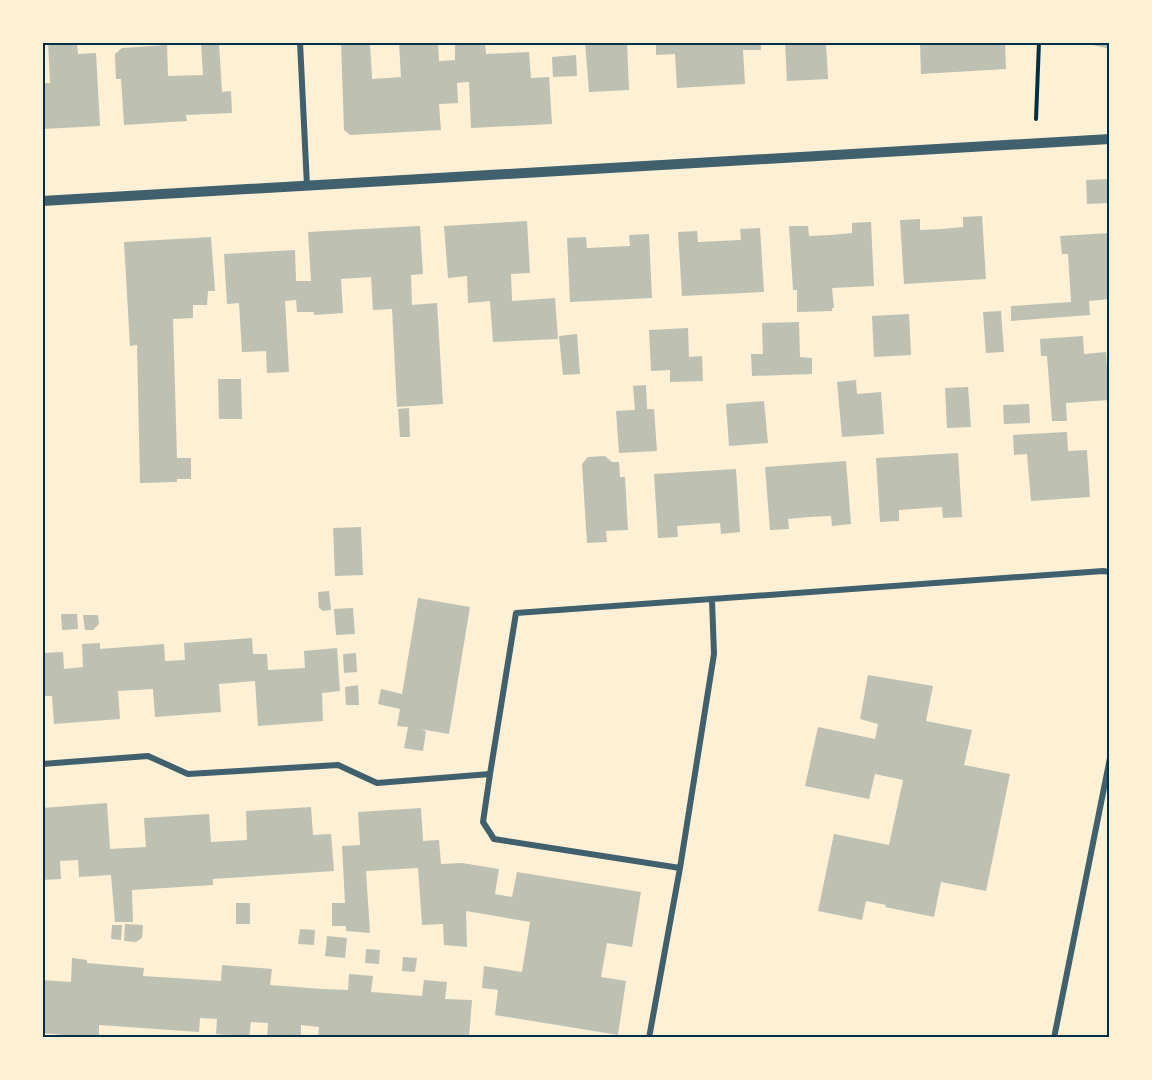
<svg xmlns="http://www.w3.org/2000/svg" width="1152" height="1080" viewBox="0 0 1152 1080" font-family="Raleway,sans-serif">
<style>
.building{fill:#bec0b2}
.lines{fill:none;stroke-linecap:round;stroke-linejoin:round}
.path{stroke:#003049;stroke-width:4}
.minor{stroke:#3f606c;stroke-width:6}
.tertiary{stroke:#3f606c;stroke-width:10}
.neatline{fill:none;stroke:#003049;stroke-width:2}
</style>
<rect width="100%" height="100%" fill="#fdf0d5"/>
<path class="building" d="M48 42H77L78 54 96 53 100 126 42 129V83H50Z
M201 42H219L222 92 231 91 232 113 186 115 187 121 124 125 121 79H116L115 54 122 48 167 45 168 76 203 75Z
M341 42H370L372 79 401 77 399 43 438 42 439 61 455 60V42H485L486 54 529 52 531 78 549 77 552 124 471 128 469 82 457 83 458 103 439 104 441 130 350 135 344 130Z
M585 42H627L629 90 589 92Z
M656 42H761V50H743L745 84 677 88 675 54 656 55Z
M785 42H826L828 79 787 81Z
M920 42H1005L1006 69 921 74Z
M1084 42H1110V49L1084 43Z
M576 55 577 76 553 77 552 57Z
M1110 179V203L1087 204 1086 180Z
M982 216 986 279 904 284 900 220 920 219V230L942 229 963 227V217Z
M527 221 530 273 511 274 512 301 555 298 558 339 493 342 490 301 468 303 467 276 448 278 444 226Z
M871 222 874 286 832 288 834 308H832V311L797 312V290H793L789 226H808L809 236 831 235 852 233V223Z
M420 226 423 274 411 275 412 305 437 303 443 404 397 407 392 309 373 310 371 277 341 279 343 313 314 315V312H297L296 300 285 301 289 372 267 373 266 351 242 352 239 303 227 304 224 254 295 250 296 281H311L308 232Z
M760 228 764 292 682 296 678 232 697 231 698 242 741 240 740 229Z
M1110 233V299L1089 301 1090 315 1011 321V306L1071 302 1068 254H1062L1060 236Z
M649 234 652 298 570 302 567 238 586 237 587 248 630 246 629 235Z
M211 237 215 291H208L207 305H193V318L173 319 177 458H191V479H177V482L140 483 137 345 130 346 124 242Z
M1001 311 1004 352 986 353 983 312Z
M909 314 911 355 874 357 872 316Z
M799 322 800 357 812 358V374L752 376 751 354H763L762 323Z
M688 328 689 357 702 356 703 381 670 382V370L651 371 649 330Z
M577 334 580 374 563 375 559 336Z
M1083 336 1084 354 1106 352 1109 400 1066 403 1067 421H1052L1047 356H1041L1040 339Z
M218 379H241L242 419H219Z
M856 380 857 394 881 392 884 434 842 437 837 382Z
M646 385 647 409H654L657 451 619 453 616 411 635 410 633 386Z
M968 387 971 427 947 428 945 388Z
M764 401 768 443 729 446 726 404Z
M1029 404 1030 423 1004 424 1003 405Z
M409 408 410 437H400L398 409Z
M1067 432 1068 451 1087 450 1090 497 1031 501 1027 454 1014 455 1013 435Z
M958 453 962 517 943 518 942 507 899 510V521L880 522 876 458Z
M605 456 612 462H619L620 477H625L628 530 606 531 607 542 587 543 582 464 588 457Z
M846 461 851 524 832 526 831 516 809 517 788 519 789 529 770 530 765 467Z
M736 469 740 532 721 534 720 523 677 526 678 537 658 538 654 474Z
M361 527 363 575 335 576 333 528Z
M329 591 331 610 323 611 319 608 318 592Z
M418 598 470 607 449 734 420 729 426 731 423 751 404 748 408 727 397 726 400 709 378 704 381 689 402 694Z
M353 608 355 634 336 635 334 609Z
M61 614H77L78 629 62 630Z
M83 615H98L99 624 93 630H85Z
M252 638 253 654H267L268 670 305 668 304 651 337 648 340 691 322 693 323 721 258 726 255 681 219 684 221 712 155 717 153 689 118 691 120 719 54 724 52 696H42V653L63 652 64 669 83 667 82 644 100 643V649L164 644 165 661 185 660 184 643Z
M356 653 357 672 344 673 343 654Z
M868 675 933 686 926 721 972 730 964 765 1010 774 986 891 941 882 934 917 885 907 886 905 866 901 862 920 818 911 834 834 889 845 903 780 875 774 869 799 805 786 818 727 875 739 878 724 860 719Z
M358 685 359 705H346L345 687Z
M107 803 110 849 146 847 144 818 209 814 211 842 247 840 246 811 311 807 313 835 331 834 334 871 213 879V885L132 890 133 922H115L111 875 79 877 78 860 60 861 61 879 42 880V808Z
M421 808 423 841 439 840 441 864 462 863 499 869 495 894 512 897 517 872 641 892 632 947 607 943 601 977 626 981 618 1035 495 1015 498 990 482 988 484 966 522 972 530 922 466 911 467 947 444 945 443 924 422 925 418 868 366 871 370 933 346 931V926H332V903H345L342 846 360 845 358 812Z
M236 903H250V924H236Z
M125 924 143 925 142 938 136 942 124 941Z
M112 925H122L121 940 111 939Z
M300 929 315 930 314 945 298 944Z
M327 936 347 938 345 958 325 956Z
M366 949 380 950 379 964 365 963Z
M403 957 417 958 415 972 402 971Z
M72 958 87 960V963L144 968 143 976 221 981 222 965 272 969 270 985 322 989 348 990 349 974 373 976 371 992 422 996 424 980 447 982 445 999 472 1000 469 1038H318L319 1027 301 1025V1038H267L268 1023 251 1022 249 1037 216 1034 217 1019 200 1018 199 1032 99 1025V1038L42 1033V980L71 982Z"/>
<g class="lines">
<path class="path" d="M1036 119 1039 42"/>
<path class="minor" d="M300 42 307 186
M42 764 148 756 188 774 338 765 377 783 490 774 516 613 1103 571 1110 572
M490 774 483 822 494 839 680 868
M649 1038 680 868 714 654 712 600
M1054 1038 1110 758"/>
<path class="tertiary" d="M42 201 1110 139"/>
</g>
<rect width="1152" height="1080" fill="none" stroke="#fdf0d5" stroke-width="87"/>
<rect x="44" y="44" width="1064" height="992" class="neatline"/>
</svg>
